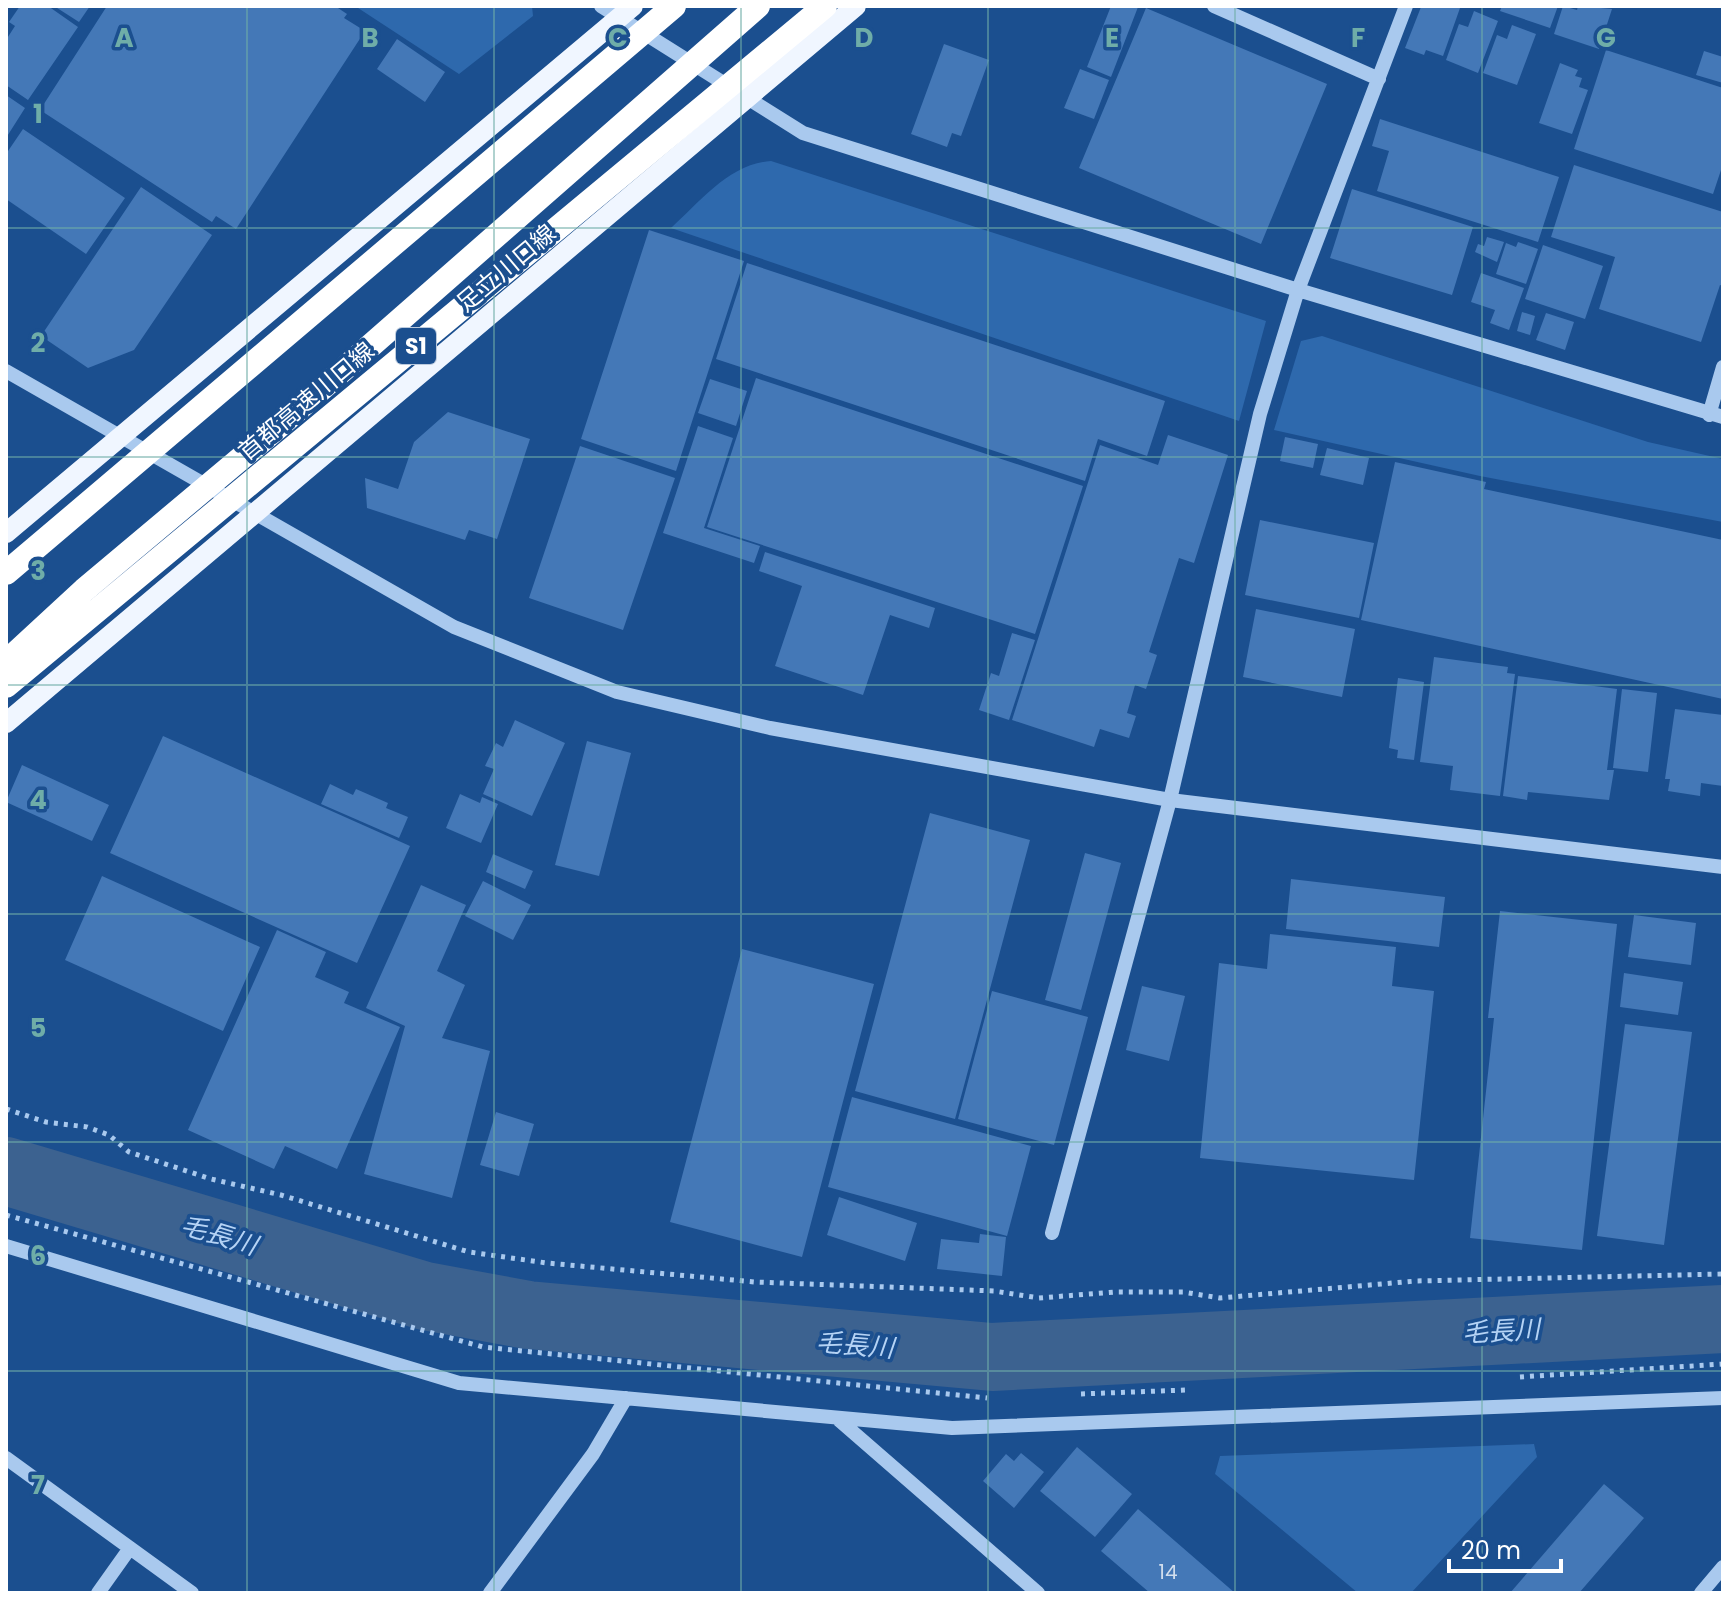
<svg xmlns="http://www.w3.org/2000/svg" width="1729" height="1599" viewBox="0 0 1729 1599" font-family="Poppins,'Noto Sans JP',sans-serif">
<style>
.green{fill:#2e69ad}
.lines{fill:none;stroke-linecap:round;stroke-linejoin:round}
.river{stroke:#3c6290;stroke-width:68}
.building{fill:#4478b7}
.path{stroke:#a9c9ee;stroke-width:5;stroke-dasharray:4 6;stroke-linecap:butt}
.minor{stroke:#a9c9ee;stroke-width:14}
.major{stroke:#f0f6ff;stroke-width:20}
.highway{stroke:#fff;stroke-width:24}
.grid{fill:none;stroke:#6fada8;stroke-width:2;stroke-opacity:0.55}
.labels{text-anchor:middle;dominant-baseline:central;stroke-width:7;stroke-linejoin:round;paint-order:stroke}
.number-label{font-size:20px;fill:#d0dded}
.shield{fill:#1b4f8f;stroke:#bbcadd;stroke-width:2}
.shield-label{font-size:22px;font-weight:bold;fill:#fff}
.street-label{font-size:24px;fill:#fff;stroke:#1b4f8f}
.water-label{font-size:26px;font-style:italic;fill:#b5d3f5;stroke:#1b4f8f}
.grid-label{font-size:26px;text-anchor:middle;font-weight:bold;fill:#6fada8;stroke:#1b4f8f;stroke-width:7;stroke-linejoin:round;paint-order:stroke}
</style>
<rect width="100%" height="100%" fill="#1b4f8f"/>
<path class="green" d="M355 6H532L533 16 459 74Z
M771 161 1266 321 1239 421 671 228C701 201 729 164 771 161Z
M1322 336 1648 442 1723 459V522L1480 476 1274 430 1301 341Z
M1534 1444 1537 1457 1411 1593H1358L1215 1474 1220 1456Z"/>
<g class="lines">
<path class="river" d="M6 1171 425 1296 528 1315 992 1357 1723 1319"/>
</g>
<path class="building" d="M20 6H48L78 27 28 100 6 85V40L15 26 9 22Z
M54 6H90L79 22Z
M107 6H335L347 14 344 18 365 31 236 229 216 216 212 222 40 110Z
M1111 6 1138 7 1111 77 1087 67Z
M1426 6 1460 8 1443 56 1426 50 1424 55 1405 48 1421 7Z
M1502 6H1558L1550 28 1500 11Z
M1563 6 1577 10 1578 6 1612 9 1599 49 1554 34Z
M1146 8 1327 84 1261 244 1079 168Z
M1474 11 1498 21 1478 73 1446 60 1459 24 1468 27Z
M1512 25 1536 34 1517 85 1483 73 1497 35 1507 39Z
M397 39 445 72 425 102 377 69Z
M944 44 989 60 961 136 952 133 947 147 911 134Z
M1606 50 1723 88V164L1713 194 1574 149Z
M1704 51 1723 57V83L1696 75Z
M1560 63 1578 70 1575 76 1582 78 1579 87 1588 90 1572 134 1539 123Z
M1080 69 1109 80 1094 119 1064 108Z
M6 95 25 108 6 138Z
M1380 119 1559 177 1538 242 1377 191 1389 151 1372 146Z
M23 129 125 198 86 254 6 199V154Z
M1574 165 1723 212V286L1720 285 1701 342 1599 309 1615 257 1551 237Z
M141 187 212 235 134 350 88 368 41 336Z
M1352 189 1473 227 1452 295 1330 258Z
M649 230 744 261 676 471 581 439Z
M1487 237 1504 242 1497 262 1475 252 1478 244 1484 246Z
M1518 242 1538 249 1526 284 1496 274 1506 243 1516 247Z
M1543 245 1603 266 1585 319 1525 299Z
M747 263 1165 401 1147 456 1098 439 1085 481 716 359Z
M1481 273 1524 288 1509 330 1490 323 1495 310 1471 302Z
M1522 312 1535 316 1530 335 1517 331Z
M1546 313 1574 322 1565 350 1536 340Z
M756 378 1083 486 1035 634 707 527Z
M710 379 747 391 736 426 698 413Z
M448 412 530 439 497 539 469 530 465 540 367 508 365 478 398 489 414 442Z
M698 426 733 438 704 528 760 546 754 563 663 533Z
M1168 435 1228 455 1194 563 1179 558 1149 652 1157 655 1146 689 1135 685 1127 713 1136 716 1129 738 1100 729 1094 747 1012 720 1100 445 1158 465Z
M1285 437 1318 444 1313 468 1280 461Z
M580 446 675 478 623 630 529 598Z
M1327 448 1369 458 1363 485 1320 475Z
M1395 462 1486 482 1484 489 1723 540V699L1361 620Z
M1260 520 1374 543 1359 618 1245 595Z
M765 552 935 608 929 628 890 615 863 695 775 666 802 586 759 571Z
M1256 609 1355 629 1342 697 1243 677Z
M1012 633 1035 640 1009 720 979 710 991 673 999 676Z
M1434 657 1508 667 1507 673 1515 674 1500 796 1450 790 1453 766 1420 762Z
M1518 676 1617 689 1607 770H1614L1609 800 1528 792 1527 800 1503 796Z
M1398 678 1424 682 1414 760 1397 758 1398 750 1389 748Z
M1622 689 1657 693 1648 772 1613 768Z
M1675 709 1723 715V786L1701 783 1700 796 1668 791 1670 779H1665Z
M515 720 565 743 532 816 483 794 494 769 485 766 496 743 503 747Z
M163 736 410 846 357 963 110 853Z
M587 741 631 753 599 876 555 865Z
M22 765 109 805 92 841 6 802Z
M330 784 353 795 356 789 388 803 386 808 408 817 399 838 321 804Z
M460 794 480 803 482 797 498 804 481 843 446 828Z
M930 813 1030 840 955 1119 855 1091Z
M1085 853 1121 863 1081 1010 1045 1000Z
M493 854 533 871 525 889 486 872Z
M102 876 260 947 223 1031 65 960Z
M1291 879 1445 897 1439 947 1286 929Z
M483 881 531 905 513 940 465 916Z
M421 885 466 905 437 971 465 985 442 1038 490 1051 452 1198 364 1174 405 1026 366 1008Z
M1500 911 1617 924 1582 1250 1470 1238 1494 1018H1488Z
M1634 915 1696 923 1691 965 1628 957Z
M277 930 326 952 315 977 349 992 344 1003 400 1027 337 1169 285 1146 274 1169 188 1130Z
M1270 934 1396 947 1392 986 1434 991 1414 1180 1200 1158 1219 963 1267 969Z
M742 949 874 984 802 1257 670 1222Z
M1624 973 1683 982 1678 1015 1620 1007Z
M1142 986 1185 996 1169 1061 1126 1050Z
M992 991 1088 1017 1054 1145 958 1119Z
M1625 1024 1692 1032 1664 1245 1597 1236Z
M852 1097 1031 1146 1007 1236 828 1187Z
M496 1112 534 1124 519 1176 480 1165Z
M839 1197 917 1223 905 1261 827 1235Z
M980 1234 1006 1237 1002 1276 937 1269 941 1239 979 1243Z
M1077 1447 1132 1494 1095 1537 1040 1491Z
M1021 1453 1044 1472 1014 1508 983 1481 1006 1454 1014 1461Z
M1604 1484 1644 1518 1579 1593H1510Z
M1138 1509 1235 1593H1150L1101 1551Z"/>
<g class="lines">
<path class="path" d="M6 1109 46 1122 87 1127 109 1135 129 1152 211 1179 281 1195 469 1252 547 1263 755 1282 994 1291 1039 1298 1115 1292H1183L1220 1298 1416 1281 1723 1274
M6 1215 483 1347 987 1398
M1520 1377 1723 1364
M1081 1394 1187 1390"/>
<path class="minor" d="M601 6 803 133 1298 290 1723 417
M1214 6 1379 79
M6 371 454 627 617 692 770 728 1170 800 1723 867
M1709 415 1723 367
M1052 1233 1170 800 1260 414 1298 290 1406 6
M6 1246 459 1383 952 1428 1723 1398
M839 1420 1038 1593
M6 1458 192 1593
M98 1593 130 1548
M490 1593 593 1454 626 1398
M1701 1593 1723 1567"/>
<path class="major" d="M6 533 633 6
M6 723 856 6"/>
<path class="highway" d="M6 573 674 6
M6 662 84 590 271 433 758 6
M6 686 825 6"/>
</g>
<path class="grid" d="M247 6V1593M494 6V1593M741 6V1593M988 6V1593M1235 6V1593M1482 6V1593M6 228H1723M6 457H1723M6 685H1723M6 914H1723M6 1142H1723M6 1371H1723"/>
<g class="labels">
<g class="number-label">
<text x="1168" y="1572">14</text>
</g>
<rect class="shield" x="396" y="328" width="40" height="36" rx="6"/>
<g class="shield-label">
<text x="416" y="346">S1</text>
</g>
<g class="street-label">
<text transform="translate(506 268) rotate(-40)">足立川口線</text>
<text transform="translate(306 401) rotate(-40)">首都高速川口線</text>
</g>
<g class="water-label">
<text transform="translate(219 1235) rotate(17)">毛長川</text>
<text transform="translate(1501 1331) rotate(-3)">毛長川</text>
<text transform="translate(855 1345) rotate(5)">毛長川</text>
</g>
</g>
<g class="grid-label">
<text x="124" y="47">A</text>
<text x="370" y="47">B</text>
<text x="618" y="47">C</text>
<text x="864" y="47">D</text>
<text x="1112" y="47">E</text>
<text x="1358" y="47">F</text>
<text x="1606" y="47">G</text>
<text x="38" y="123">1</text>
<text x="38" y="352">2</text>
<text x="38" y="580">3</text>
<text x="38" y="809">4</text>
<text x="38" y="1037">5</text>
<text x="38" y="1265">6</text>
<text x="38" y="1494">7</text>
</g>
<rect width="1729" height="1599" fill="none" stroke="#ffffff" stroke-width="16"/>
<path d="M1449 1559v12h112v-12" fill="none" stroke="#ffffff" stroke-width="4"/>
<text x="1461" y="1559" font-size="24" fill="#ffffff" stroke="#1b4f8f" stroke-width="6" paint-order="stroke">20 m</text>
</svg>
